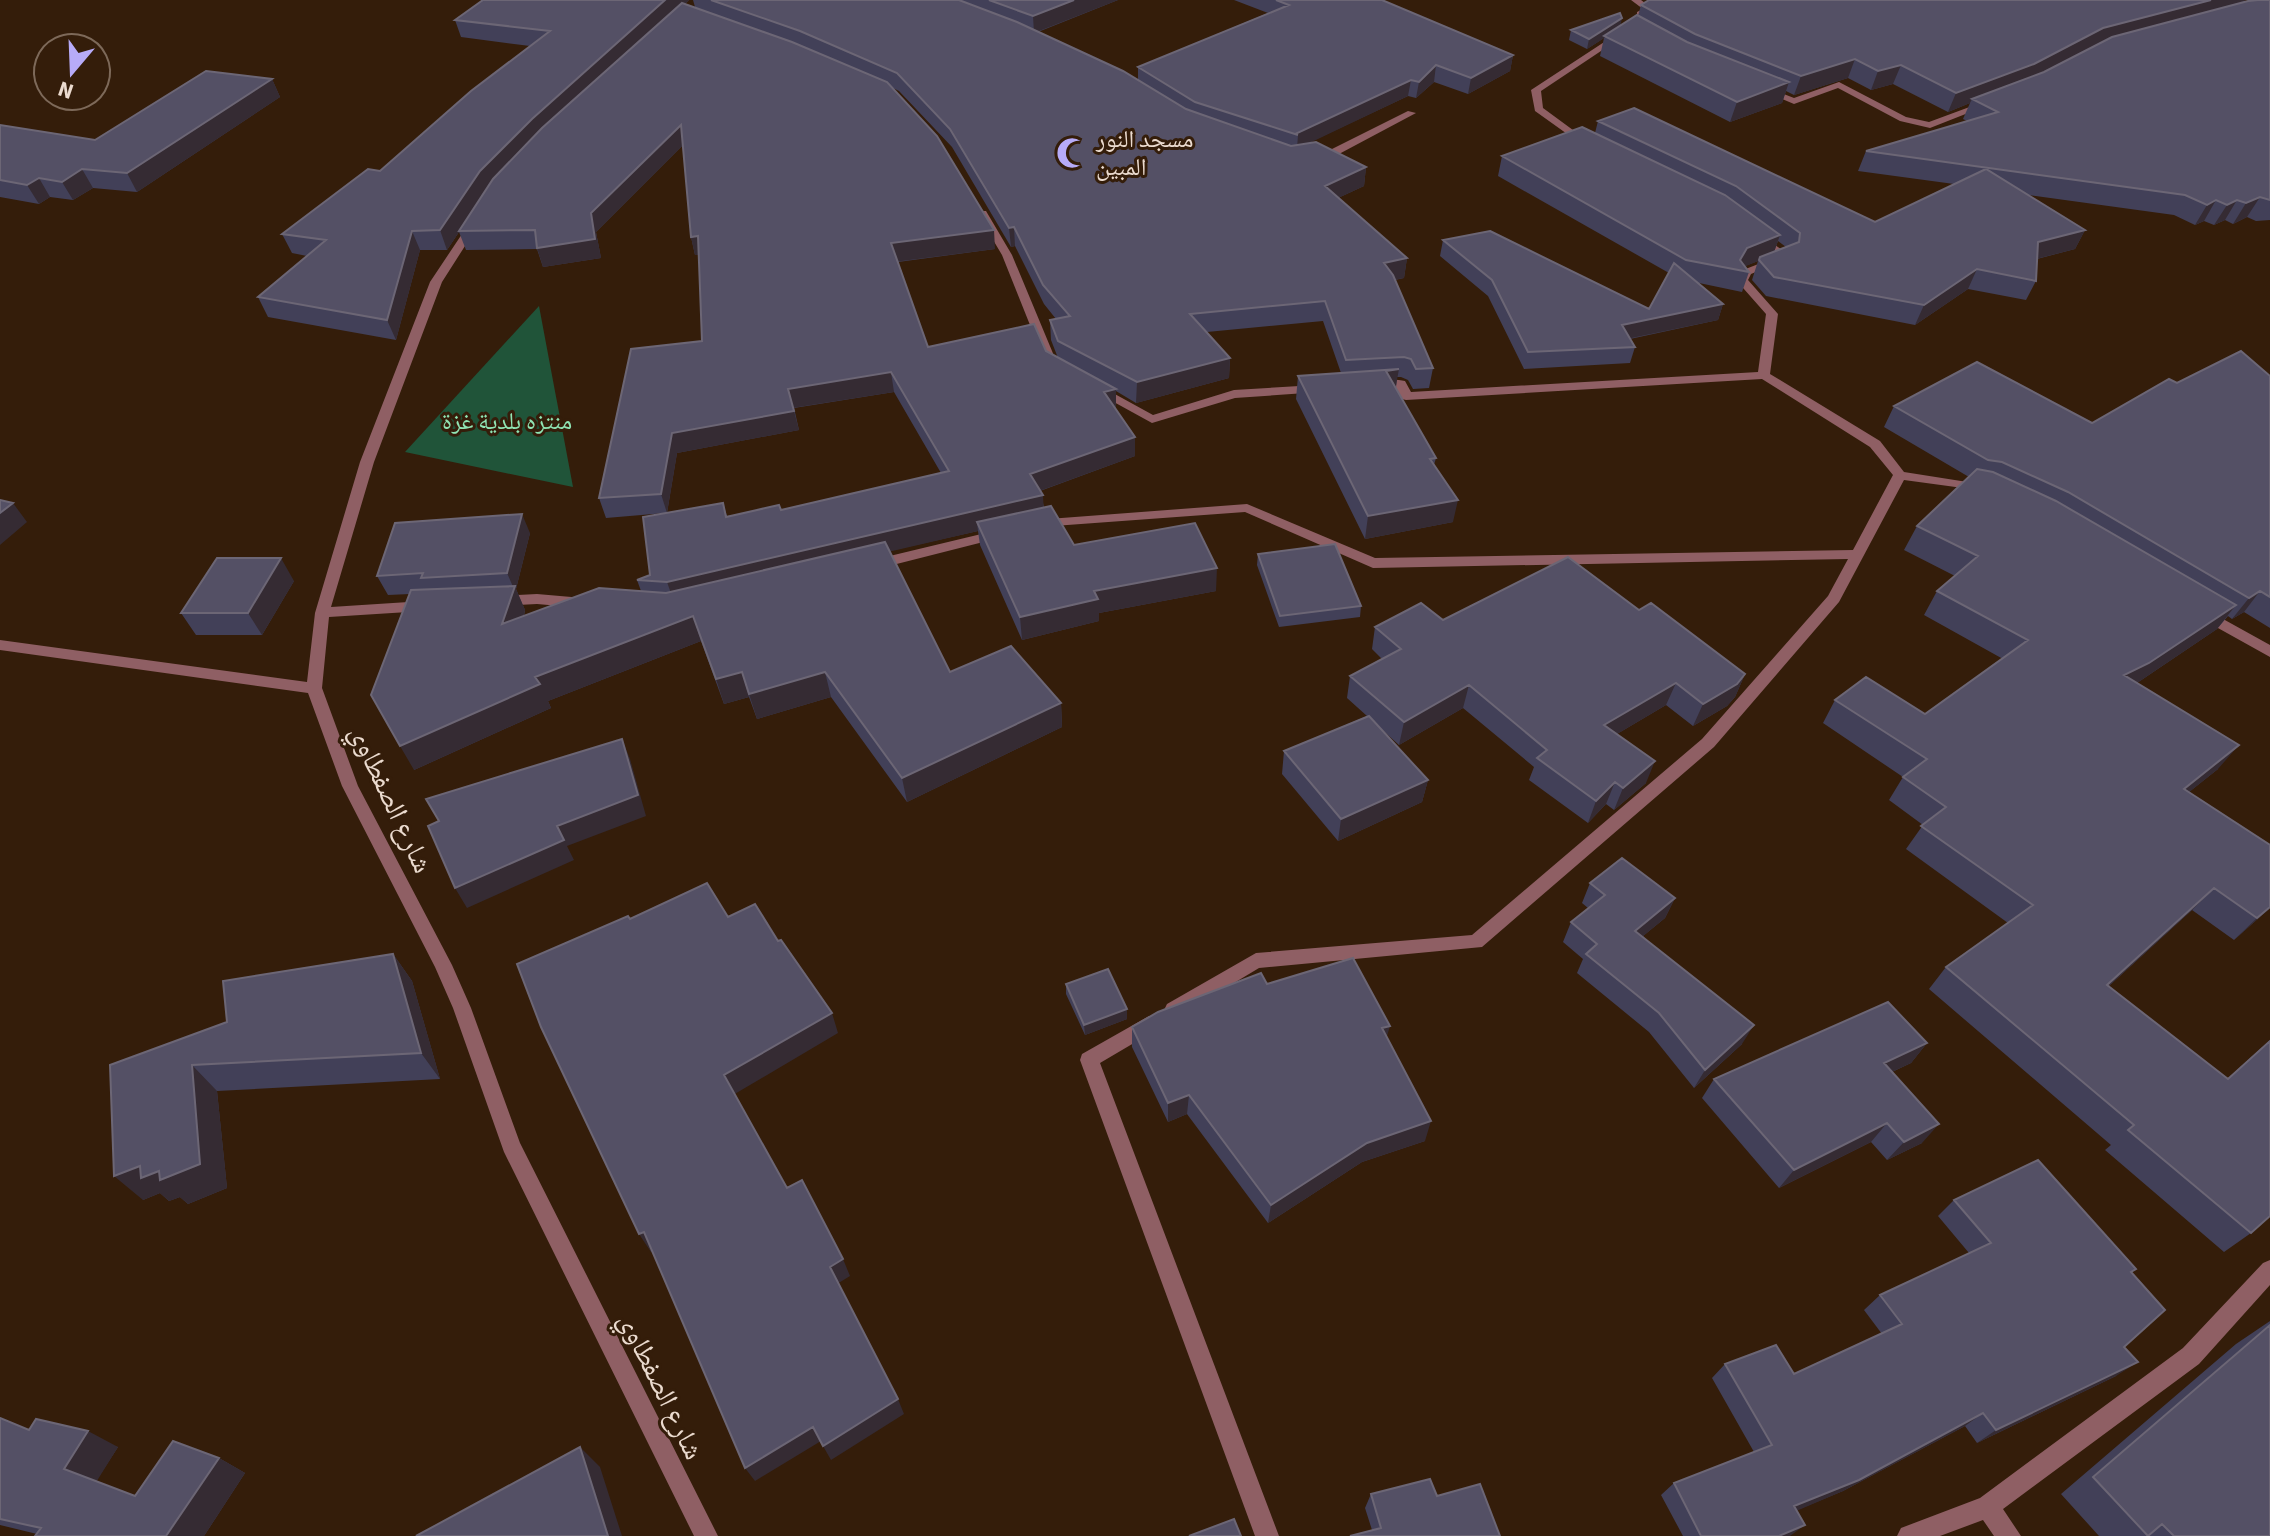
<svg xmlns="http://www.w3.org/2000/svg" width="2270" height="1536" viewBox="0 0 2270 1536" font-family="'Source Sans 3','Noto Naskh Arabic',sans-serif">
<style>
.green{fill:#205439}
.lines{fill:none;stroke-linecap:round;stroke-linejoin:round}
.street{fill:#8f5f64;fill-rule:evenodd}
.wall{fill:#424058;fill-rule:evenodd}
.shaded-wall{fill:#352b33}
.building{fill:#545065;stroke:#6c6675;stroke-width:2}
.labels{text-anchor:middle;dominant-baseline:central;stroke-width:6;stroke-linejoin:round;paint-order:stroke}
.far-poi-label{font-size:24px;fill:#ebdbcf;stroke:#341d0a;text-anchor:start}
.far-park-label{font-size:24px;fill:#90e5b4;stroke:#341d0a}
.street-label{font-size:28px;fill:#ebdbcf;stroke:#341d0a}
</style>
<rect width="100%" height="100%" fill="#341d0a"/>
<path class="green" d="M539 306 573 487 405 452Z"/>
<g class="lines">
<path class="street" d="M1631 0H1641L1653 9 1643 16H1637V12L1643 9Z
M1618 33 1625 35 1541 91 1543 108 1592 144 1584 146 1535 111 1531 90Z
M1839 82 1906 117 1929 122 1983 102 1991 104 1930 128 1900 121 1838 88 1794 104 1758 89 1763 86 1794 98Z
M1408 111 1416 113 1339 154 1317 158 1312 155 1332 149Z
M978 211H986L1012 255 1057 363 1063 368 1061 371H1053L1046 365 1002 255 977 213Z
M470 222 479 224 442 282 374 462 331 607 424 601 431 606 424 611 329 617 322 688 358 786 452 965 471 1008 520 1143 718 1536H694L504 1152 453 1008 435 967 342 786 308 693 0 650V640L307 682 315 613 360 462 430 282Z
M1758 233 1792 257 1751 274 1748 280 1778 314 1770 374 1880 441 1904 472 1980 484 1985 485V491L1904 480 1839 602 1714 747 1482 947 1259 968 1179 1016 1173 1018 1167 1016 1164 1010 1167 1004 1256 953 1472 935 1702 739 1828 596 1848 559 1373 568 1245 512 1040 527 1035 526V520L1247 504 1375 558 1853 550 1893 475 1870 447 1762 379 1406 400 1402 399 1396 388 1375 389 1369 385C1377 379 1395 379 1405 381L1411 392 1758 372 1766 314 1736 280 1743 270 1779 256 1754 238 1753 236Z
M1316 385 1322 389 1320 392 1235 398 1152 423 1092 390 1098 386 1102 387 1153 415 1234 390Z
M998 530 1003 531 1005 534 1003 537 873 570 866 565 873 560Z
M537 594 583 598 590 603 583 608 537 604 499 606 492 601 499 596Z
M2205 609 2270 645V657L2200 618 2198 614Z
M1149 1016 1156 1018 1158 1024 1156 1030 1100 1063 1279 1536H1255L1080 1060 1082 1054Z
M2270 1260V1285L2199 1364 2003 1509 2021 1536H1994L1983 1520 1940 1536H1897L1901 1528 1980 1498 2183 1348 2263 1263Z"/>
</g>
<path class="wall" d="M483 0H689L685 4 695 7 693 0H1118L1038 32 1138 80V67L1268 13 1234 0H1382L1513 55 1510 71 1468 94 1434 82 1416 98 1408 96 1308 143 1366 167 1364 186 1338 198 1407 258 1404 278 1395 280 1433 368 1429 388 1413 389 1408 380 1401 377H1397L1396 388 1436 458 1434 465 1453 522 1365 539 1296 399 1298 376 1341 373 1323 321 1207 332 1230 358 1229 378 1136 403 1116 391 1115 408 1135 456 1040 491 1044 507 1074 545 1216 591 1099 613V621L1022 640 980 545 978 531 889 551 950 672 1061 703 1062 727 907 802 831 697 757 719 749 697 724 704 701 641 548 701 551 708 414 770 410 594 388 595 377 576 530 533 516 589 525 610 524 616 641 591 637 580 650 575 665 513 606 518 599 498 702 341 699 255H695L691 237 683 145 596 232 601 258 543 267 537 249 466 250 459 232 447 250H420L396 340 268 317 258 297 307 256 292 253 282 234 380 171 530 46 461 37 455 20ZM893 88 899 91 952 147 1011 247 1015 246 1044 304 1056 319 1050 320 1051 340 1058 358 1046 351 928 347 898 262 995 249ZM894 392 941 473 781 510 727 516 723 503 667 513 677 453 799 430 794 408Z
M2270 0V220L2256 221 2247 217 2233 224 2225 220 2214 225 2204 221 2195 225 2174 215 2028 195 2085 230 2075 249 2037 259 2036 281 2026 300 1968 289 1915 325 1766 296 1752 280 1758 261 1745 266 1749 272 1742 292 1699 283 1723 304 1718 320 1630 339 1635 347 1630 363 1524 369 1488 296 1440 256 1443 240 1649 309 1669 273 1498 176 1502 156 1595 133 1598 121 1875 222 1954 184 1858 171 1866 151 1967 121 1963 119 1970 103 1948 112 1893 84 1871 90 1848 78 1794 95 1786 91 1782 103 1730 122 1600 56 1604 38 1587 49 1569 40 1571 30 1620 26 1638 16 1641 5 2243 3ZM1778 241 1786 247 1774 252Z
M272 79 280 97 137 192 93 188 73 200 50 197 39 204 0 197V125L95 140Z
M2270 376V628L2244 612 2232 619 2228 616 2217 629 2137 683 2218 769 2189 792 2270 845V908L2234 940 2192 910 2109 986 2227 1079 2270 1040V1216L2251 1233 2224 1252 2105 1150 2111 1145 1929 989 1946 967 2008 923 1906 849 1923 825 1889 800 1903 777 1823 723 1835 700 1925 714 2003 659 1924 615 1937 591 1955 576 1904 550 1917 526 1969 477 1884 427 1894 406 2092 423 2177 383Z
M1258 554 1361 606 1360 617 1279 627 1257 565Z
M294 581 262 635H196L181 613Z
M1639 610 1745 674 1735 697 1727 706 1693 726 1666 705 1617 734 1646 783 1614 810 1606 804 1588 823 1529 780 1534 767 1463 708 1399 745 1379 727 1428 780 1422 802 1338 841 1282 774 1284 751 1367 716 1347 698 1350 676 1382 659 1372 649 1375 627 1443 620Z
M1590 883 1675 898 1665 918 1643 936 1742 1044 1694 1088 1649 1032 1577 973 1583 959 1563 942 1571 922 1588 908 1582 903Z
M393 954 412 981 440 1079 217 1091 227 1188 188 1204 180 1197 169 1201 160 1193 143 1200 110 1065 227 1022Z
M1066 984 1127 1019 1085 1035 1066 994Z
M1267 984 1387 1037 1425 1141 1362 1162 1268 1223 1187 1114 1168 1122 1132 1047V1027Z
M1927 1043 1911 1063 1892 1072 1922 1143 1887 1160 1871 1142 1779 1188 1702 1098 1714 1079Z
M1954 1200 2136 1269 2132 1272 2124 1347 2116 1376 1977 1443 1965 1426 1843 1491 1797 1510 1789 1536H1683L1661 1495 1674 1483 1754 1452 1712 1378 1725 1364 1794 1374 1882 1334 1864 1310 1880 1295 1969 1253 1938 1216Z
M2270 1321V1536H2099L2061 1494 2236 1344Z
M0 1418 29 1430 118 1447 96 1481 135 1496 219 1458 245 1473 204 1536H35L37 1534 0 1525Z
M1371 1494 1437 1496 1500 1536 1372 1530 1365 1508Z"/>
<path class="shaded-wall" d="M665 0H689L538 138 487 190 447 250 440 230 480 171 532 119Z
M1074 0H1118L1034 33 1033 16Z
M2211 0H2245L2241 7 2026 82 1972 99 1970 103 1948 112 1956 93 2103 28Z
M1622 18 1620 28 1587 49 1589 39Z
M1513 55 1510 71 1468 94 1471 78Z
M1855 59 1848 78 1794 95 1801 76Z
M1436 65 1434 82 1416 98 1419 82Z
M1901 65 1893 84 1871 90 1878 71Z
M272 79 280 97 137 192 127 173Z
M1411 80 1408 96 1297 149 1298 135 1295 134Z
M1789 82 1782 103 1730 122 1737 102Z
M681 125 685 143 596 232 601 258 543 267 537 248 591 213Z
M1366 167 1364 186 1323 205 1325 186Z
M82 169 93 188 73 200 62 182Z
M39 178 50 197 39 204 27 185Z
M2260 197 2247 217 2233 224 2246 203Z
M2216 200 2204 221 2195 225 2207 205Z
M2237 200 2225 220 2214 225 2227 205Z
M1014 227 1015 246 1011 247 1009 228Z
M994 230 995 249 894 262 891 243Z
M2085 230 2075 249 2028 261 2038 242Z
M412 231 420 250 396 340 387 320Z
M1780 235 1773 255 1741 268 1740 260 1747 248Z
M698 236 703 255H695L691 237Z
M1407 258 1404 278 1381 282 1384 263Z
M1977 269 1968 289 1915 325 1924 305Z
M1723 304 1718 320 1617 341 1622 325Z
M1230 358 1229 378 1136 403 1137 382Z
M1399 369 1395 391 1386 371Z
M891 372 894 392 792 408 788 389Z
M1116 389V408L1104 411V392Z
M794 411 799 430 677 453 667 513 661 494 672 433Z
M1135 437V456L1031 494 1030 474Z
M1043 495 1044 515 977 522 978 531 674 602 667 582Z
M1458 500 1453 522 1365 539 1368 516Z
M13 503 27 522 0 545V513Z
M522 514 530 533 516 589 525 610 514 648 502 624 514 589 507 573Z
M281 558 294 581 262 635 248 613Z
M1217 568 1216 591 1099 613V621L1022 640 1020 617 1094 591Z
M2260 591 2244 612 2232 619 2249 598Z
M2236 605 2217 629 2131 687 2124 675Z
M693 616 701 641 548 701 551 708 414 770 400 746 535 677Z
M742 672 749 697 724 704 716 679Z
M825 672 831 697 757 719 749 694Z
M1745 674 1735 697 1727 706 1693 726 1703 704Z
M1676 683 1666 705 1595 747 1604 725Z
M1469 685 1463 708 1399 745 1404 722Z
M1061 703 1062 727 907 802 902 778Z
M622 739 630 759 646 816 567 846 574 860 467 908 455 888 557 826Z
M2239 745 2218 769 2164 812 2184 789Z
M1655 761 1646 783 1614 810 1623 788Z
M1428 780 1422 802 1338 841 1341 819Z
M1615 782 1606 804 1588 823 1596 801Z
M2214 888 2192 910 2086 1007 2107 985Z
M1675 898 1665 918 1626 950 1635 931Z
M2270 907V908L2234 940 2257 918Z
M393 954 412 981 440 1079 421 1053Z
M1127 1009V1019L1085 1035 1084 1025Z
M832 1013 838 1033 733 1095 724 1075Z
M1754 1025 1742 1044 1694 1088 1705 1070Z
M1390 1026 1384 1046 1382 1028Z
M1927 1043 1911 1063 1868 1083 1884 1063Z
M192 1065 217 1091 227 1188 188 1204 180 1197 169 1201 160 1193 143 1200 114 1176 140 1166Z
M1189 1095 1187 1114 1168 1122V1103Z
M1431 1121 1425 1141 1362 1162 1268 1223 1271 1205 1367 1143Z
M1887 1123 1871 1142 1779 1188 1794 1170Z
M1939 1124 1922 1143 1887 1160 1904 1142Z
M644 1232 655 1250 651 1252 639 1234Z
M843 1259 850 1276 837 1284 830 1267Z
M2138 1362 2116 1376 1977 1443 1996 1430Z
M898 1399 904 1414 831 1460 823 1446Z
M1983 1413 1965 1426 1843 1491 1780 1518 1794 1506Z
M813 1427 821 1441 755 1481 745 1468Z
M88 1431 118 1447 95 1484 64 1469Z
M580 1447 600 1467 622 1536H608Z
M219 1458 245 1473 204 1536H166Z
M1805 1525 1790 1536H1779Z"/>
<path class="building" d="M483 0H665L532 119 480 171 440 230 412 231 387 320 258 297 326 240 282 234 368 169 380 171 471 91 550 31 455 20Z
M711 0H959L1017 22 1123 71 1186 109 1291 146 1316 142 1366 167 1325 186 1407 258 1384 263 1393 275 1433 368 1416 369 1411 359 1404 357 1346 360 1325 301 1190 314 1230 358 1137 382 1058 341 1050 320 1070 316 1043 285 1014 227 1009 228 950 129 897 73 800 31Z
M989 0H1074L1033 16Z
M1276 0H1382L1513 55 1471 78 1436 65 1419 82 1411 80 1295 134 1298 135 1195 102 1138 67 1289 5Z
M1649 0H2211L2103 28 2034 64 1956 93 1901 65 1878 71 1855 59 1801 76 1695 34 1641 5Z
M2258 0H2270V200L2260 197 2246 203 2237 200 2227 205 2216 200 2207 205 2185 195 1866 151 1998 112 1972 99 2044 72 2112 37 2248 1Z
M682 3 792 42 887 82 937 136 994 230 891 243 928 347 1034 324 1046 351 1116 389 1104 392 1135 437 1030 474 1043 495 667 582 637 580 650 575 643 517 723 503 726 517 779 505 781 510 949 471 891 372 788 389 794 411 672 433 661 494 599 498 631 349 702 341 698 236 691 237 681 125 591 213 595 239 537 248 535 230 459 231 493 179 542 128Z
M1620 13 1622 18 1589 39 1571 30Z
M1637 15 1687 42 1789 82 1737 102 1604 36Z
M206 71 272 79 127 173 82 169 62 182 39 178 27 185 0 180V125L95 140Z
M1634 108 1875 222 1986 169 2085 230 2038 242 2036 281 1977 269 1924 305 1774 277 1759 260 1760 257 1799 242 1800 233 1736 186 1598 121Z
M1582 127 1725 195 1780 235 1747 248 1740 260 1749 272 1686 260 1502 156Z
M1490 231 1649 309 1674 263 1723 304 1622 325 1635 347 1528 352 1492 280 1443 240Z
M2241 351 2270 376V597L2260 591 2249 598 2068 492 2002 462 1988 460 1894 406 1977 362 2092 423 2169 379 2177 383Z
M1399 369 1386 371 1436 458 1430 459 1458 500 1368 516 1298 376Z
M1977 469 1993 472 2056 501 2236 605 2149 663 2124 675 2239 745 2184 789 2270 845V907L2257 918 2214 888 2107 985 2228 1079 2270 1041V1216L2251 1233 2128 1130 2134 1125 1946 967 2033 905 1921 826 1946 807 1903 777 1927 759 1835 700 1866 677 1925 714 2028 640 1937 591 1978 556 1917 526Z
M0 500 13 503 0 513Z
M1051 506 1074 545 1195 523 1217 568 1094 591 1098 599 1020 617 977 522Z
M522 514 507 573 421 578 423 573 377 576 395 523Z
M885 542 950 672 1011 646 1061 703 902 778 825 672 749 694 742 672 716 679 693 616 535 677 540 684 400 746 371 695 411 590 515 586 502 624 599 588 666 593Z
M1335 544 1361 606 1280 616 1258 554Z
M1568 557 1639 610 1651 603 1745 674 1737 684 1703 704 1676 683 1604 725 1655 761 1623 788 1615 782 1596 801 1537 758 1547 750 1469 685 1404 722 1350 676 1401 649 1375 627 1421 603 1443 620Z
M217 558H281L248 613H181Z
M1369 716 1428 780 1341 819 1284 751Z
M622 739 638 795 557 826 564 840 455 888 428 826 439 821 426 799Z
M1622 858 1675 898 1635 931 1754 1025 1705 1070 1659 1013 1586 954 1597 944 1571 922 1605 895 1590 883Z
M707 883 728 917 755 904 778 941 781 940 832 1013 724 1075 787 1188 802 1180 843 1259 830 1267 898 1399 823 1446 813 1427 745 1468 644 1232 639 1234 541 1027 517 964 628 916 630 919Z
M393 954 421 1053 192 1065 200 1164 160 1180 159 1171 141 1178 140 1166 114 1176 110 1065 227 1022 223 981Z
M1353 958 1390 1026 1382 1028 1431 1121 1367 1143 1271 1205 1189 1095 1168 1103 1132 1027 1158 1012 1261 973 1267 984Z
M1108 969 1127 1009 1084 1025 1066 984Z
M1888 1002 1927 1043 1884 1063 1939 1124 1904 1142 1887 1123 1794 1170 1714 1079Z
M2038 1160 2136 1269 2131 1272 2165 1310 2124 1347 2138 1362 1996 1430 1983 1413 1859 1480 1794 1506 1805 1525 1779 1536H1701L1674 1483 1772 1445 1725 1364 1776 1345 1794 1374 1902 1324 1880 1295 1991 1243 1954 1200Z
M2270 1325V1536H2174L2162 1524 2148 1536 2093 1477Z
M0 1418 29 1430 36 1419 88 1431 64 1469 135 1496 173 1441 219 1458 166 1536H35L41 1528 0 1519Z
M580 1447 608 1536H416Z
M1430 1479 1437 1496 1480 1484 1500 1536H1350L1381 1528 1371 1494Z
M1234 1519 1241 1536H1189Z"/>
<defs>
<symbol id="mosque-bare" viewBox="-9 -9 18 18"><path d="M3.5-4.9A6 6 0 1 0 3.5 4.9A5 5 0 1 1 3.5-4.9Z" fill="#b7abf8" stroke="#341d0a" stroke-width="2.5" paint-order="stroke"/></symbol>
</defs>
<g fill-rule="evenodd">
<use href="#mosque-bare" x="1050" y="131" width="44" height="44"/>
</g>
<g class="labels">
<g class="far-poi-label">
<text x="1096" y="139">مسجد النور<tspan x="1096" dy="28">المبين</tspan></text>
</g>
<g class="far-park-label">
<text x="507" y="421">منتزه بلدية غزة</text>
</g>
<g class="street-label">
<text transform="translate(391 799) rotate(65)">شارع الصفطاوي</text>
<text transform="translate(661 1386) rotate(64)">شارع الصفطاوي</text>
</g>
</g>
<g transform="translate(72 72) rotate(199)"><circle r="38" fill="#341d0a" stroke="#7d6959" stroke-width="2"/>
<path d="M0-6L14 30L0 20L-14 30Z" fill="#b7abf8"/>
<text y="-12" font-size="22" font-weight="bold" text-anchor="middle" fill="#ebdbcf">N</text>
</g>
</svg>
